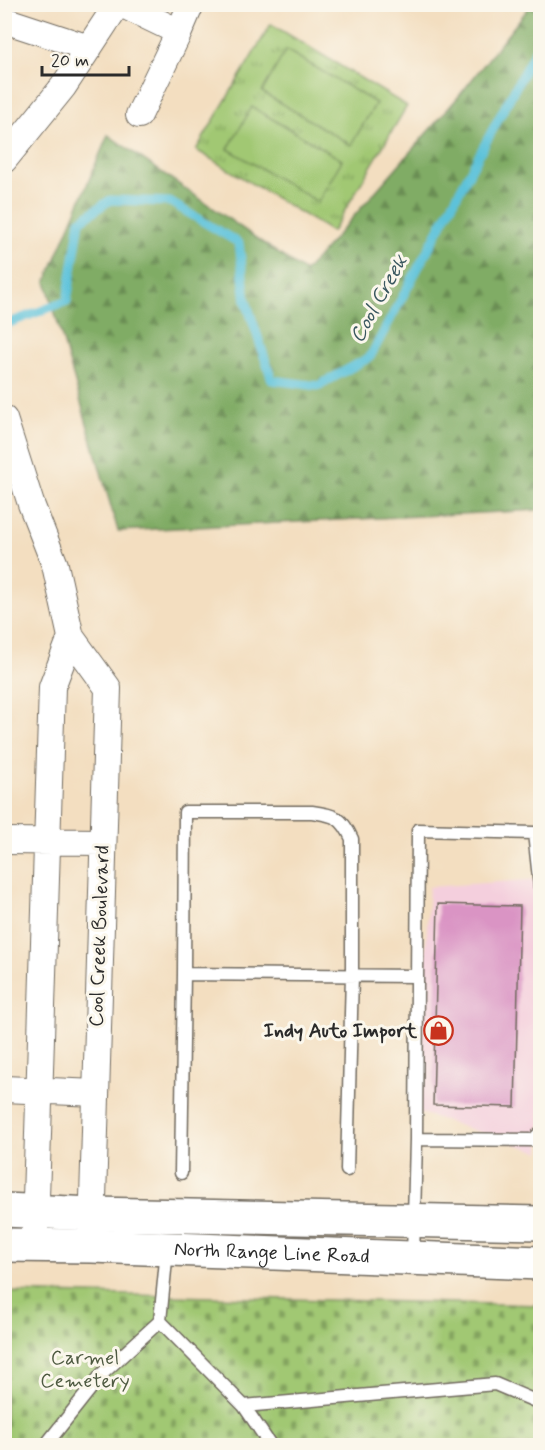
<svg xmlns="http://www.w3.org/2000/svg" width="545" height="1450" viewBox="0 0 545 1450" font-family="Mynerve,sans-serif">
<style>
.built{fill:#f4cfdd}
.grass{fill:url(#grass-tufts);stroke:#667a4f;stroke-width:1.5}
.forest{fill:url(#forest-firs);stroke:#566c48;stroke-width:1.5}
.cemetery{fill:url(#cemetery-stones);stroke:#667a4f;stroke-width:1.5}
.pitch{fill:#a1c873;stroke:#667a4f;stroke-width:1.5}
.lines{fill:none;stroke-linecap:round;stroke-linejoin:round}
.stream{stroke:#5dc2da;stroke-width:9}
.building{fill:#da94c4}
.service-casing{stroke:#716a5f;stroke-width:15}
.minor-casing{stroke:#716a5f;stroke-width:28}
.secondary-casing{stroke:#716a5f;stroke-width:36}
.service{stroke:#fff;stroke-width:12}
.minor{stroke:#fff;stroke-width:26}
.secondary{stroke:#fff;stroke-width:33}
.labels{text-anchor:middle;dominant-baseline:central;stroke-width:6;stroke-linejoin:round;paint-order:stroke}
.street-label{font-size:20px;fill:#2b2b2b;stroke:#fbf7ec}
.poi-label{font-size:20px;font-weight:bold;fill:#2b2b2b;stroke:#fbf7ec;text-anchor:end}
.park-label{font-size:20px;fill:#4e5a41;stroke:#fbf7ec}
.water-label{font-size:21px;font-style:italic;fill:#3a5860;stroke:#fbf7ec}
</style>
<defs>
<pattern id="grass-tufts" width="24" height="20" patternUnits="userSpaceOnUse" patternTransform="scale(1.5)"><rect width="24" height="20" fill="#a1c873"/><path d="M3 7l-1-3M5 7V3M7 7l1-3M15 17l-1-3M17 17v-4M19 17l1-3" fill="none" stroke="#83a35f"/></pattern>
<pattern id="forest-firs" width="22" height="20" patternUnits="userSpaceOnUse" patternTransform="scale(1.5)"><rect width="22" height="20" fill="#80ac65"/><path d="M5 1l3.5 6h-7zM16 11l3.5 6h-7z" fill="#698c53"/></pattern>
<pattern id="cemetery-stones" width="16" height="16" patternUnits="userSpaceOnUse" patternTransform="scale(1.5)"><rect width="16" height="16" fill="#a1c873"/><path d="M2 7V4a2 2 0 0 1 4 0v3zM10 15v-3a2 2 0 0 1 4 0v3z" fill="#83a35f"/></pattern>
</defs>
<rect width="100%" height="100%" fill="#fbf7ec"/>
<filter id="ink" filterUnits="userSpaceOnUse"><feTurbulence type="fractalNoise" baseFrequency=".0167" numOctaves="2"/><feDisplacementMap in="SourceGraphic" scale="12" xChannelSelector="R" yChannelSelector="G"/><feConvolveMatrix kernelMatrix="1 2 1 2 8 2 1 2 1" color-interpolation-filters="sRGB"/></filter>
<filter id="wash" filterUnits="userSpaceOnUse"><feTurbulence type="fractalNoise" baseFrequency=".008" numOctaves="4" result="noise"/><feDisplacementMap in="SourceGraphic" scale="24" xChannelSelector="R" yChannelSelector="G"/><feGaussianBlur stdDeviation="1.35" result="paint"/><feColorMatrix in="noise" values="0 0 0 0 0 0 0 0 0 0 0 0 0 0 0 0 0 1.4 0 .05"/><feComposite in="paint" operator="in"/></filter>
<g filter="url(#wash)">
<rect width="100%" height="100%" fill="#f3dec0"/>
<path class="built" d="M540 879V1152L418 1112 429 887Z"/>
<path class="grass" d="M271 24 407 106 332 232 196 150Z"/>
<path class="forest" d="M531 5H540V510L118 531 46 282 108 135 305 272 459 96Z"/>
<path class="cemetery" d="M5 1292 540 1305V1445L5 1446Z"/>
<path class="pitch" d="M286 50 376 103 351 145 262 92Z
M252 107 342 160 318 202 228 149Z"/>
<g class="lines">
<path class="stream" d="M4 325 67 301 80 221 110 200 170 202 239 243 246 301 272 380 318 386 370 357 540 42"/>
</g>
<g id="blocks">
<path class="building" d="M438 904 520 906 515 1107 433 1105Z"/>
</g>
</g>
<g filter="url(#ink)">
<use href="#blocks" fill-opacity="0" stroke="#716a5f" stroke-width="1.5"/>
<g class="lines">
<defs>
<path id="service" d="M184 974 185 812H312C335 815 342 817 352 839V975L347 1170
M416 1139 533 1140 540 1133
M181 1173 184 974 415 976
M413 1258 416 1139 418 830 534 833 540 887
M160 1321 244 1406 271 1446
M244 1406 495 1384 540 1403
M45 1446 102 1374 160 1321 167 1250"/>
<path id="minor" d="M121 4 179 32 191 4
M4 20 89 48
M139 115 179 32
M4 160 63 87 111 14 115 4
M4 419 31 504 55 565 71 637 108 688 92 1233
M4 841 103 842
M4 1089 96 1093
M35 1230 52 687 71 637"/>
<g id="secondary">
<path d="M4 1210 93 1214 540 1223"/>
<path id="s1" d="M4 1245 92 1246 540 1263"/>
</g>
</defs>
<use href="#service" class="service-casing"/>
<use href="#minor" class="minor-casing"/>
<use href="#secondary" class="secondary-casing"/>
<use href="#service" class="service"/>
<use href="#minor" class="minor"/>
<use href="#secondary" class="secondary"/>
</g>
</g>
<defs>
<symbol id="shop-ring" viewBox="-11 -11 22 22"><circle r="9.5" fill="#fbf7ec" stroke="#c8321e" stroke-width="1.5"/><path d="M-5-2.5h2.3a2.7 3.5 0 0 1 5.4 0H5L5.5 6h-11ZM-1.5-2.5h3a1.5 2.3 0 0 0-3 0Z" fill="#c8321e"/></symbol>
</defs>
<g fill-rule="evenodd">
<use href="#shop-ring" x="422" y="1014" width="33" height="33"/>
</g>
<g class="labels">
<g class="street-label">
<text transform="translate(100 936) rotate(-88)">Cool Creek Boulevard</text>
<text stroke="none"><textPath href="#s1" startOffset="268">North Range Line Road</textPath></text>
</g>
<g class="poi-label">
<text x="417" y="1031">Indy Auto Import</text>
</g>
<g class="park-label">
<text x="85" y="1358">Carmel<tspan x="85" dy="23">Cemetery</tspan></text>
</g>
<g class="water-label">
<text transform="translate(379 299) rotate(-61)">Cool Creek</text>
</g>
</g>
<rect width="545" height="1450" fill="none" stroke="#fbf7ec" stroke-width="24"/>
<path d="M42 66v9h87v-9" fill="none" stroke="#2b2b2b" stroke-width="3"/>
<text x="51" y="66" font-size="18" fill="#2b2b2b" stroke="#fbf7ec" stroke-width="4.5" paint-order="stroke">20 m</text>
</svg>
